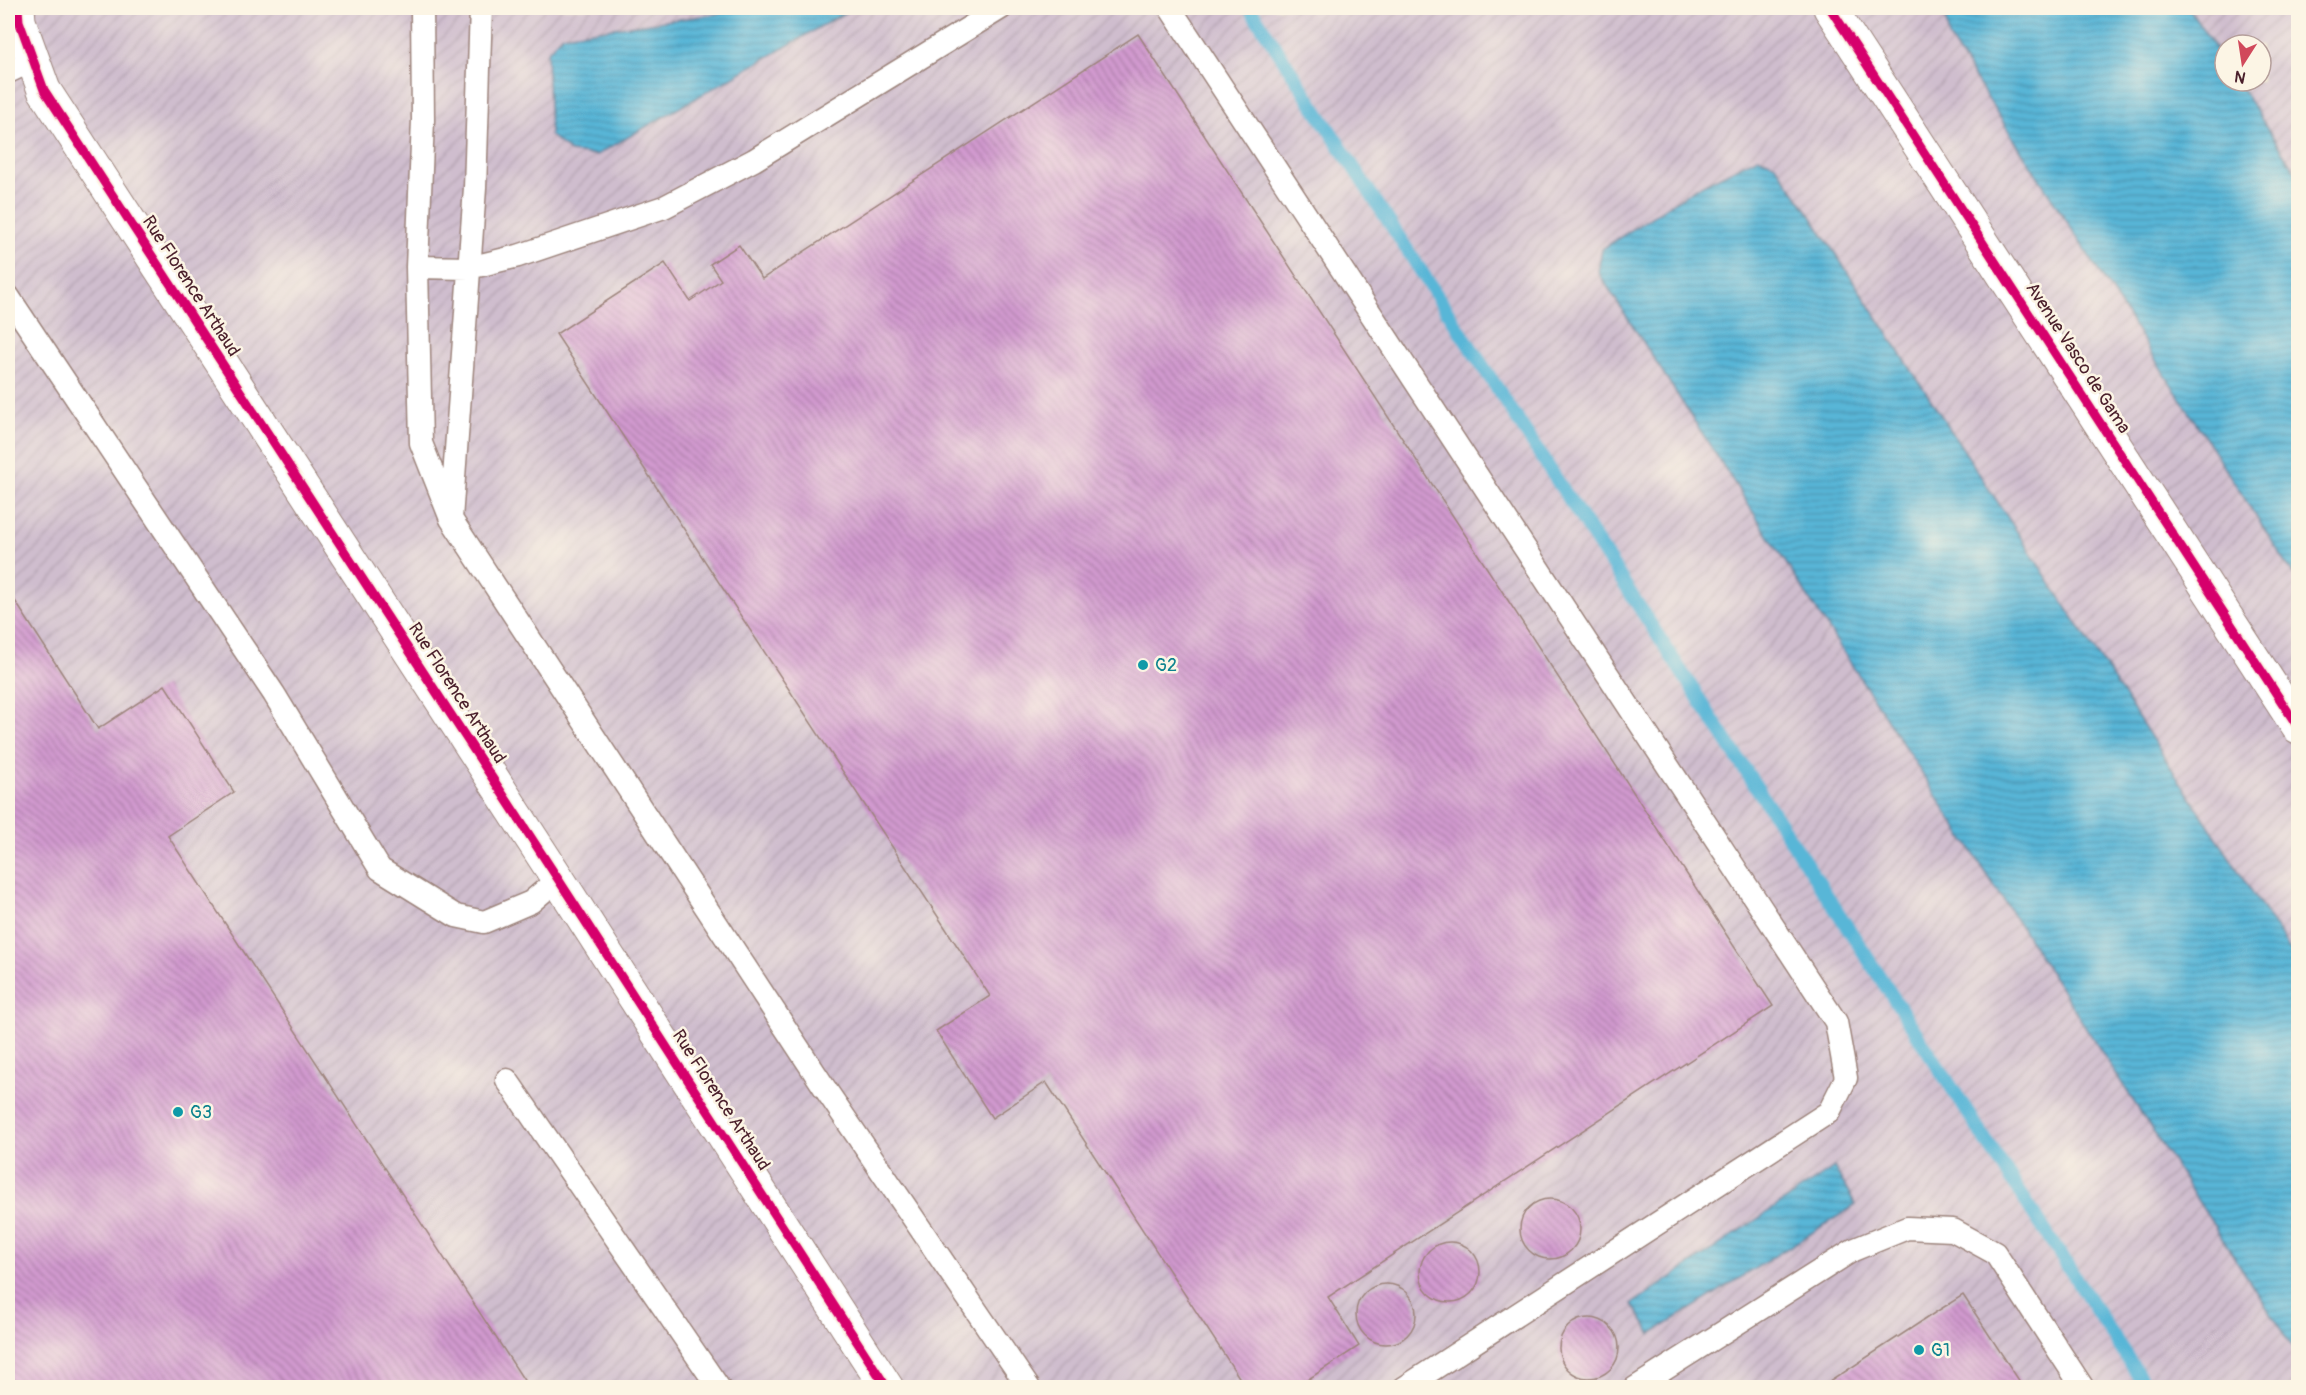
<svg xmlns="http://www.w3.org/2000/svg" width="2306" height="1395" viewBox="0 0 2306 1395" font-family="Pangolin,sans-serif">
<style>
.industrial{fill:url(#industrial-furrows);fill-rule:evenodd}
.water{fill:url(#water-rules);stroke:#516a81;stroke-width:1.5}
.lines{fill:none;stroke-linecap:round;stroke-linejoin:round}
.stream{stroke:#58b6d7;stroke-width:14}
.building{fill:url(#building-back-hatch)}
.lane-casing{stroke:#9d847c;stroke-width:25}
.street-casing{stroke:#9d847c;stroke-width:35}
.lane{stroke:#fff;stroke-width:22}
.street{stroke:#fff;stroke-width:33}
.cycleway-casing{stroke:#fcf5e5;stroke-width:13}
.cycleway{stroke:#d6006c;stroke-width:9}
.culture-dot{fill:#0f9aa8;stroke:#fcf5e5;stroke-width:2}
.labels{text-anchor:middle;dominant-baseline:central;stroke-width:5;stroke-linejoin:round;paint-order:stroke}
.street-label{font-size:18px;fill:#4a1f2b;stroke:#fcf5e5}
.culture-label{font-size:18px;fill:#0d838f;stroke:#fcf5e5;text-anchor:start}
</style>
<defs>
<pattern id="industrial-furrows" width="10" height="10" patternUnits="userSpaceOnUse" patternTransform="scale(1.5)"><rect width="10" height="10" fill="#cfbdce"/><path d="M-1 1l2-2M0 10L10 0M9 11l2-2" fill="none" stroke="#b3a2b1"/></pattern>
<pattern id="water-rules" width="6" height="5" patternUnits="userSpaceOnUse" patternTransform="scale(1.5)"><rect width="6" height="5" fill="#58b6d7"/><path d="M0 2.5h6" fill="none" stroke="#4b93af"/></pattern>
<pattern id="building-back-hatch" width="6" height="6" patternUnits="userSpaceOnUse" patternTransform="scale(1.5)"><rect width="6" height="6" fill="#d19acf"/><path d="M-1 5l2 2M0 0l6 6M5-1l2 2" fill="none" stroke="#ac7da8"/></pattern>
</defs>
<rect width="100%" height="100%" fill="#fcf5e5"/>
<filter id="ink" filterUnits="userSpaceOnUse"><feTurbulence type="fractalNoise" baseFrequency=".0167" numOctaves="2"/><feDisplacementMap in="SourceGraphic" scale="12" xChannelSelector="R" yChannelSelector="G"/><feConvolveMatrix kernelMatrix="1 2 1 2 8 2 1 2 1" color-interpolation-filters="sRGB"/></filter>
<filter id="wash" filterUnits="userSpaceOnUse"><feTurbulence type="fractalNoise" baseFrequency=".008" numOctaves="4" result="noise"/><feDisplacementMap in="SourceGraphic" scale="24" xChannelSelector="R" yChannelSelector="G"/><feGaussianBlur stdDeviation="1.35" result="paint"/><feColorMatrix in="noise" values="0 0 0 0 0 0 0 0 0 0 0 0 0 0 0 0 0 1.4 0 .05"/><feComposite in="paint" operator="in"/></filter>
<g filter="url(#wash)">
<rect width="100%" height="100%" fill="#f0e8cc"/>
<path class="industrial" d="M8 8H2298V1387H8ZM2225 45H2261V81H2225Z"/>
<path class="water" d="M760 8H853L597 155 570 152 550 135 547 52 563 35Z
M1949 8H2189L2225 63V81H2237L2298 176V582L1949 38 1945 14Z
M1758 157 1775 164 1809 213 2298 962V1356L1598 272 1602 249 1693 190Z
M1834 1167 1856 1205 1651 1334 1632 1304Z"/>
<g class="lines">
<path class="stream" d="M1250 8 2147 1388"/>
</g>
<g id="blocks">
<path class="building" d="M1138 34 1773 1006 1328 1297 1359 1346 1295 1388H1246L1046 1082 992 1118 936 1031 990 996 556 334 665 263 690 301 721 280 710 264 739 245 762 279Z
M8 590 98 729 165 685 234 792 168 836 529 1388H8Z
M1520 1229a30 30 0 1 1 60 0a30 30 0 1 1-60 0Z
M1420 1272a30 30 0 1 1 60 0a30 30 0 1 1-60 0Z
M1356 1314a30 30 0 1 1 60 0a30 30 0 1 1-60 0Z
M1963 1295 2024 1388H1820L1936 1312Z
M1559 1348a30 30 0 1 1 60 0a30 30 0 1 1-60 0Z"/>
</g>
</g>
<g filter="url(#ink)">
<use href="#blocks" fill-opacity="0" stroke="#9d847c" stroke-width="1.5"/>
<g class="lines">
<defs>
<path id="lane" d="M422 8 423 120 417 267 421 443 451 519 475 188 481 8
M1170 8 1836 1022 1846 1078 1829 1112 1404 1388
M8 72 33 60
M417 267 469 268 518 256 664 207 754 160 1001 8
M8 296 274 694 380 869 456 916 484 922 531 902 558 879
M451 519 828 1093 1029 1388
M507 1080 719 1388
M1635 1388 1853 1250 1907 1228 1953 1230 1995 1253 2083 1388"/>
<path id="street" d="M18 8 19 21 44 90 558 879 887 1388
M1830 8 2298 727"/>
</defs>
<use href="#lane" class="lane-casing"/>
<use href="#street" class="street-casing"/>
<use href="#lane" class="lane"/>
<use href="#street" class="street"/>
<defs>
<path id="cycleway" d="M18 8 19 21 44 90 558 879 887 1388
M1830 8 2298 727"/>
</defs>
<use href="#cycleway" class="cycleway-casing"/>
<use href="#cycleway" class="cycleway"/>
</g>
</g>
<g class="culture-dot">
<circle cx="1143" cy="665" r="6"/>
<circle cx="178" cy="1112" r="6"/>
<circle cx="1919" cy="1350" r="6"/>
</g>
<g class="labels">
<g class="street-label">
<text transform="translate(191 286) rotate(57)">Rue Florence Arthaud</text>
<text transform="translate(2078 358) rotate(57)">Avenue Vasco de Gama</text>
<text transform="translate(457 693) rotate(57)">Rue Florence Arthaud</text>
<text transform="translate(721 1100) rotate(57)">Rue Florence Arthaud</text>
</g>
<g class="culture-label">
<text x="1155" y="665">G2</text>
<text x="190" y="1112">G3</text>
<text x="1931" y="1350">G1</text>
</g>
</g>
<rect width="2306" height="1395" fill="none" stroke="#fcf5e5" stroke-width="30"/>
<g transform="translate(2243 63) rotate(192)"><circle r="28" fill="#fcf5e5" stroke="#b59f9b" stroke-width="1.5"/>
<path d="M0-4.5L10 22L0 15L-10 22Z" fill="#d1495b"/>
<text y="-9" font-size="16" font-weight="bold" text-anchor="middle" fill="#4a1f2b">N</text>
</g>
</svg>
